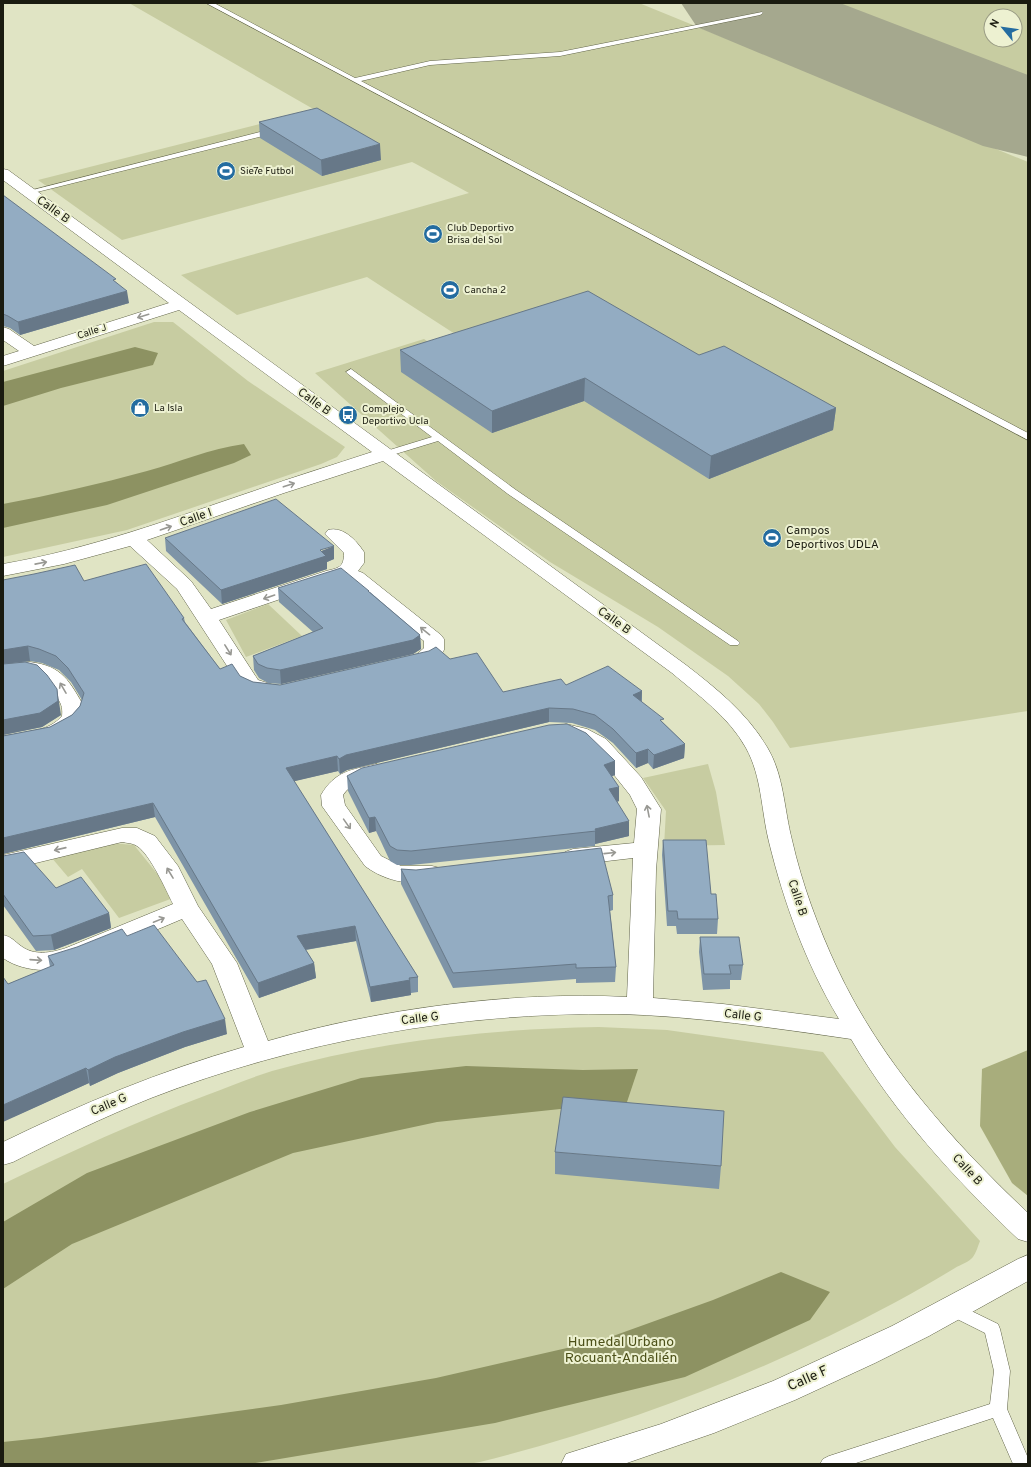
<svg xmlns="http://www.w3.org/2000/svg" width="1031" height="1467" viewBox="0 0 1031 1467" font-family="Overpass,sans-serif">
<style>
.green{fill:#c7cca1;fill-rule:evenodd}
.forest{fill:#a8ad7c}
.water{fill:#8d9262}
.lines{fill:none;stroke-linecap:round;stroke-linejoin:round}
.runway{fill:#a5a88e;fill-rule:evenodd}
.service-casing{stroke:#62654a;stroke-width:1}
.minor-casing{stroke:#62654a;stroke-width:1}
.service{fill:#fff;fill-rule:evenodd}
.minor{fill:#fff;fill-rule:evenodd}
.wall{fill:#7e94a7}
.shaded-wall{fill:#677888}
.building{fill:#93acc2;stroke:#677888}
.oneway{stroke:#989893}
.labels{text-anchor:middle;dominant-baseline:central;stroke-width:4;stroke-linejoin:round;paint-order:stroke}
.far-poi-label{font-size:10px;fill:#1a1b10;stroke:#edf1d1;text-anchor:start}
.far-street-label{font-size:10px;fill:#1a1b10;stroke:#edf1d1}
.street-label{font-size:12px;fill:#1a1b10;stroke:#edf1d1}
.poi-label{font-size:12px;fill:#1a1b10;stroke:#edf1d1;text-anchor:start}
.near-park-label{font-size:14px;fill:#4c5018;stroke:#edf1d1}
.near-street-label{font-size:14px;fill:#1a1b10;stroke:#edf1d1}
</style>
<rect width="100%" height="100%" fill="#e0e4c4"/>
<path class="green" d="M129 3H639L1028 162V711L790 748 773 722 759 704 728 676 658 627 550 562 436 481 315 373 424 339 446 354 472 345 367 277 237 315 181 275 469 193 416 164 412 162 122 240 38 180 315 110Z
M824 3H1028V76ZM991 16H1015V40H991Z
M154 322H173L248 381 345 447 337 457 321 464 127 530 3 557V371Z
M268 604 302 636 246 657 226 620Z
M708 764 716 792 725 845 664 846 666 811 643 778Z
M111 843 134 845 176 897 119 918 82 869 68 877 51 857Z
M599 1027 667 1030 823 1052 895 1147 980 1241C978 1246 976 1253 973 1257 969 1262 960 1265 955 1268 935 1280 915 1292 894 1303 763 1373 624 1426 480 1462L468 1464H3V1184C70 1152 137 1121 207 1095 228 1087 250 1078 272 1071 379 1041 488 1029 599 1027Z"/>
<path class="forest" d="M1028 1050V1196L1012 1183 980 1126 982 1069Z"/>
<path class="water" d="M135 347 158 353 153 365 61 388 3 406V382Z
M244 444 251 455 234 463 107 505 3 528V504C51 495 99 484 147 471 180 462 209 449 244 444Z
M466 1066 583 1070 638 1069 627 1102 437 1122 293 1153 72 1244 3 1289V1222L87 1173 250 1112 361 1078Z
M781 1272 830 1292 810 1320 685 1377 495 1423 250 1464H3V1442L41 1438 281 1405 436 1378 602 1340 713 1300Z"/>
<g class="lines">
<path class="runway" d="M681 3H840L1028 75V157L983 146 697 27Z"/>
<defs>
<path id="service" d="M206 3H214L355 78 430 61 560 52 762 12 763 13 760 15 560 56 430 65 361 81 1028 433V440Z
M276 128H279V132L29 194 25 192Z
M351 369 516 490 738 641 740 643 738 645H730L508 494 438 441 389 456H383L381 454 383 452 432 437 348 374 346 372Z
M953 1302 998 1324 1000 1329 1010 1371 1007 1409 1028 1458V1464H1013L993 1418 853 1464H820L823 1459 829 1456 990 1404 994 1371 985 1333 947 1314 945 1309 947 1304Z"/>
<path id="minor" d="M3 169 8 170 686 665C717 689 747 713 767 747 784 775 784 809 792 840 802 884 818 927 837 968 881 1062 953 1142 1028 1213V1242L1018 1239C955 1179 895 1114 851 1039 774 1028 695 1016 618 1014 460 1012 298 1041 151 1098 104 1117 58 1139 13 1162L3 1165V1142C81 1104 160 1071 244 1047L212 964 182 919C159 929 136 938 114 947 91 956 68 968 44 970 30 970 14 966 3 958V935C12 937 14 941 21 946 34 956 51 953 66 948L173 904C166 890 150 854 137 846 133 843 127 843 122 842L3 871V855L122 828H137L155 836 178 866 198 906 237 963 268 1041C379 1009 511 991 627 997L633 858 573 865 565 862 561 857 565 852 573 849 634 843 637 809 630 795 607 766 590 749 578 740 558 736 555 731 558 726 566 724 587 729 606 739 641 777 661 809 656 870 653 998 723 1004 839 1019C806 964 784 903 769 842 761 810 762 777 746 748 729 717 698 695 672 673L383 461 284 493 147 540 191 581 211 609 326 571C338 568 344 568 344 553L325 534 328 530C343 526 356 540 364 552V563L358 571 363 573 441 635 444 639V650C436 663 419 670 404 666L400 662 404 658 416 655 424 648V641L349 581 344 579 336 580 219 620 258 680 280 687 283 692 280 697C266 700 254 694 242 689L177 589 130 546 64 564 3 576V564C90 549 171 519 254 491 293 477 333 465 372 452L179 310 3 366V356L19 351 3 340V327L9 329 34 346 169 303 3 180Z
M30 662C63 666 69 681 85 708 80 742 30 745 3 750V736C22 733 49 732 62 716 63 707 61 703 56 696 42 671 29 674 3 677V665Z
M376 764 384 766 387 771 384 776C370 780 352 781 343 795L345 805 381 856 401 866H432L440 868 444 874 440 880C415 887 386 882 365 866L322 806 321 795C335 771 351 770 376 764Z
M1028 1255V1281L929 1336 875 1363 795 1400 714 1433 624 1464H561L566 1454 661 1424 773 1381 892 1326 1018 1259Z"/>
</defs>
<use href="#service" class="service-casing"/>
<use href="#minor" class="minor-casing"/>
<use href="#service" class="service"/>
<use href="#minor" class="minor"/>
</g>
<path class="wall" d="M259 122 381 160 322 176 260 138Z
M3 195 117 283 129 303 20 335 10 328 3 326Z
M400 350 699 355 836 408 833 430 709 479 584 401 492 433 401 372Z
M165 538 334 559 327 562V569L222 604 166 551Z
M3 580 84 581 184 618 185 622 220 669 240 676 253 682 280 685 450 659 503 692 566 685 642 691V702L685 744 684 758 653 769 648 763 636 768 613 743 595 730 572 723 549 722 347 770 340 774 338 771 294 781 418 977V992L411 993V995L371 1002 356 941 306 950 314 963 316 978 259 998 155 817 3 854V736L50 727 72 715 80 706 82 700 71 682 59 670 42 663 30 661 4 664 61 715 42 727 3 735Z
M278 588 370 592 420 635 421 649 413 654 281 684 268 683 259 678 254 670 253 656 313 632 279 602Z
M615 761V775L612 776 619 801 617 802 629 836 595 844V846L411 865H397L390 861 376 831 369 833 348 791 347 776Z
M663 840 711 894 718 919 717 934H677L676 926H667L662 855Z
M3 856 56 888 109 913 111 928 54 950 36 951 3 905Z
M401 869 613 895V910L610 911 616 967 615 982 576 983V979L453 988 401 884Z
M127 936 227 1034 185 1047 118 1073 90 1086 89 1083 13 1117 8 984 50 967 48 956Z
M700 937 743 965 741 980H730V989L703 990 699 952Z
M555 1152 721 1166 719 1189 555 1174Z"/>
<path class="shaded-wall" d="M380 144 381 160 322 176 321 160Z
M127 291 129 303 20 335 18 322Z
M585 378 584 401 492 433V411Z
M836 408 833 430 709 479 711 456Z
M334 546V559L327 562V569L222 604 221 590Z
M420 635 421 649 413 654 281 684 280 670Z
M28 646 30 661 3 664V650Z
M57 689 61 715 42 727 3 735V720Z
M642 691 641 705 633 695Z
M549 708V722L347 770 340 774 339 759 346 755Z
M685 744 684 758 653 769 654 755Z
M648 749V763L636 768V753Z
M337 756 338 771 287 783 286 768Z
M615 761V775L604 779V765Z
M619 787V801L608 804 609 789Z
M153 803 155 817 3 854V838Z
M375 817 376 831 369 833V818Z
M629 821V836L595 844V829Z
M109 913 111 928 54 950 51 935Z
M355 926 356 941 298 951 297 936Z
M314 963 316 978 259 998 258 983Z
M410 980 411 995 371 1002 370 987Z
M225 1019 227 1034 185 1047 118 1073 90 1086 88 1070 115 1057 183 1032Z
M86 1068 89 1083 3 1122V1105Z"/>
<path class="building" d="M317 108 380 144 321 160 259 122Z
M3 195 116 279 113 280 127 291 18 322 8 316 3 314Z
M588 291 699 355 724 346 836 408 711 456 585 378 492 411 400 350Z
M276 499 334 546 320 550 326 556 221 590 165 538Z
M146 564 184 618 182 619 220 669 232 664 240 676 253 682 280 685 429 651 436 647 450 659 477 653 503 692 561 679 566 685 608 666 642 691 633 695 664 719 660 720 685 744 654 755 648 749 636 753 613 729 595 715 573 709 549 708 346 755 339 759 337 756 286 768 418 977 409 978 410 980 370 987 355 926 297 936 314 963 258 983 153 803 3 838V736L50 727 72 715 80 706 84 693 68 668 56 656 39 649 28 646 3 650V580L34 574 75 565 84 581Z
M341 568 369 591H368L420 635 413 640 280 670 267 668 258 664 253 656 323 628 278 588Z
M25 662 37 665 47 675 57 689 58 701 40 713 3 720V664Z
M567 724 586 733 615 761 604 765 619 787 609 789 629 821 595 829 596 831 411 851 397 850 390 846 375 817 369 818 347 776 362 768 549 725Z
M663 840H706L711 894H716L718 919H678L677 911H668Z
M601 848 613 895 608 896 616 967 576 968V964L453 973 401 869 416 870Z
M24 852 56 888 81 877 109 913 51 935 33 936 3 894V856Z
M154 925 197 982 206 980 225 1019 183 1032 115 1057 88 1070 86 1068 3 1105V977L8 984 54 965 48 956 77 947 122 929 127 936Z
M700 937H739L743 965H729L731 974H704Z
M563 1097 724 1111 721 1166 555 1152Z"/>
<defs><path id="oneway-shaft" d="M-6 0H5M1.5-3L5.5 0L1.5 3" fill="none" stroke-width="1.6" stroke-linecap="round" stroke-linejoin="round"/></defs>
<g class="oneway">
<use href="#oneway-shaft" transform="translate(143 316) rotate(163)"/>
<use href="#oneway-shaft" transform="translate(289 485) rotate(-18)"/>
<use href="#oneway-shaft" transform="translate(166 528) rotate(-19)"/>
<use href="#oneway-shaft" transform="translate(41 563) rotate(-11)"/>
<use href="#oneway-shaft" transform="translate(269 597) rotate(161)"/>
<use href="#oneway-shaft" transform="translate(425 631) rotate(-141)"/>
<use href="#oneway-shaft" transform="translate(228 650) rotate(58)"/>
<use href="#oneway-shaft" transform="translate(63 688) rotate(-120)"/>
<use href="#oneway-shaft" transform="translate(648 811) rotate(-101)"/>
<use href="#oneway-shaft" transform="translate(347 824) rotate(55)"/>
<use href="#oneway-shaft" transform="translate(60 849) rotate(167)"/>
<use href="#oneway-shaft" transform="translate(610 853) rotate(-6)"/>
<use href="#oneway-shaft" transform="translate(170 873) rotate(-121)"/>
<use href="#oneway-shaft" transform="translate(159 920) rotate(-22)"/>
<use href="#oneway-shaft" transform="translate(36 960) rotate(4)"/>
</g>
<defs>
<symbol id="stadium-disc" viewBox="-11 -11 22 22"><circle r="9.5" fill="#246ca0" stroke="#edf1d1"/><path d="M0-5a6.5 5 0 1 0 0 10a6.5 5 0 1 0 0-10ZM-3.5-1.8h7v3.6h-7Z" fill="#fff"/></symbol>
<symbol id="shop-disc" viewBox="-11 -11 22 22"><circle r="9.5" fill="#246ca0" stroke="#edf1d1"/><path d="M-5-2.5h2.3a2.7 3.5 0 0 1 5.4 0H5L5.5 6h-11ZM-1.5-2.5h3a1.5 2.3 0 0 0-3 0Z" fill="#fff"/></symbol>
<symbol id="bus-disc" viewBox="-11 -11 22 22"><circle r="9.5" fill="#246ca0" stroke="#edf1d1"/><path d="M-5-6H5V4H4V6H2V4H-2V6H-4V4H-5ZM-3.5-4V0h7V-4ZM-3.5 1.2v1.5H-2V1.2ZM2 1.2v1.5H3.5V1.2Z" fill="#fff"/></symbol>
</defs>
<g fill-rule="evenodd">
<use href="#stadium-disc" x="215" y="160" width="22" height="22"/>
<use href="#stadium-disc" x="422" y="223" width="22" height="22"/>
<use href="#stadium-disc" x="439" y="279" width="22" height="22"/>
<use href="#shop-disc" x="129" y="397" width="22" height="22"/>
<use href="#bus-disc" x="337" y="404" width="22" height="22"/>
<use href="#stadium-disc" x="761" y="527" width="22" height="22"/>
</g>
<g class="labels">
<g class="far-poi-label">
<text x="240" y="171">Sie7e Futbol</text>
<text x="447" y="228">Club Deportivo<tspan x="447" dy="12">Brisa del Sol</tspan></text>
<text x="464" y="290">Cancha 2</text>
<text x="154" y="408">La Isla</text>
<text x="362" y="409">Complejo<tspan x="362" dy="12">Deportivo Ucla</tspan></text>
</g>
<g class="far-street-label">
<text transform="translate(92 332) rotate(-18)">Calle J</text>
</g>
<g class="street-label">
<text transform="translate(53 210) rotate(36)">Calle B</text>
<text transform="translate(314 402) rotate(36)">Calle B</text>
<text transform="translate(196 518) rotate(-19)">Calle I</text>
<text transform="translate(614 621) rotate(36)">Calle B</text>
<text transform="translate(797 898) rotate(72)">Calle B</text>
<text transform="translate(743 1016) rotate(6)">Calle G</text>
<text transform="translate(420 1019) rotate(-7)">Calle G</text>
<text transform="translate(109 1105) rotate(-23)">Calle G</text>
<text transform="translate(967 1170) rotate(47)">Calle B</text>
</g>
<g class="poi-label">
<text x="786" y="531">Campos<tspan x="786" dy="14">Deportivos UDLA</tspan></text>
</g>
<g class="near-park-label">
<text x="621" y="1342">Humedal Urbano<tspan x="621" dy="16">Rocuant-Andalién</tspan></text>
</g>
<g class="near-street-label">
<text transform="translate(808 1379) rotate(-24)">Calle F</text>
</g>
</g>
<rect width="1031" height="1467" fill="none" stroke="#1a1b10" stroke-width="8"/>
<g transform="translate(1003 28) rotate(299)"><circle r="19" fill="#edf1d1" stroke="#999b84"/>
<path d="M0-3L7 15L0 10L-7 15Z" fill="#246ca0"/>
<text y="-6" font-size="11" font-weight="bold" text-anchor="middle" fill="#1a1b10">N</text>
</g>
</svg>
